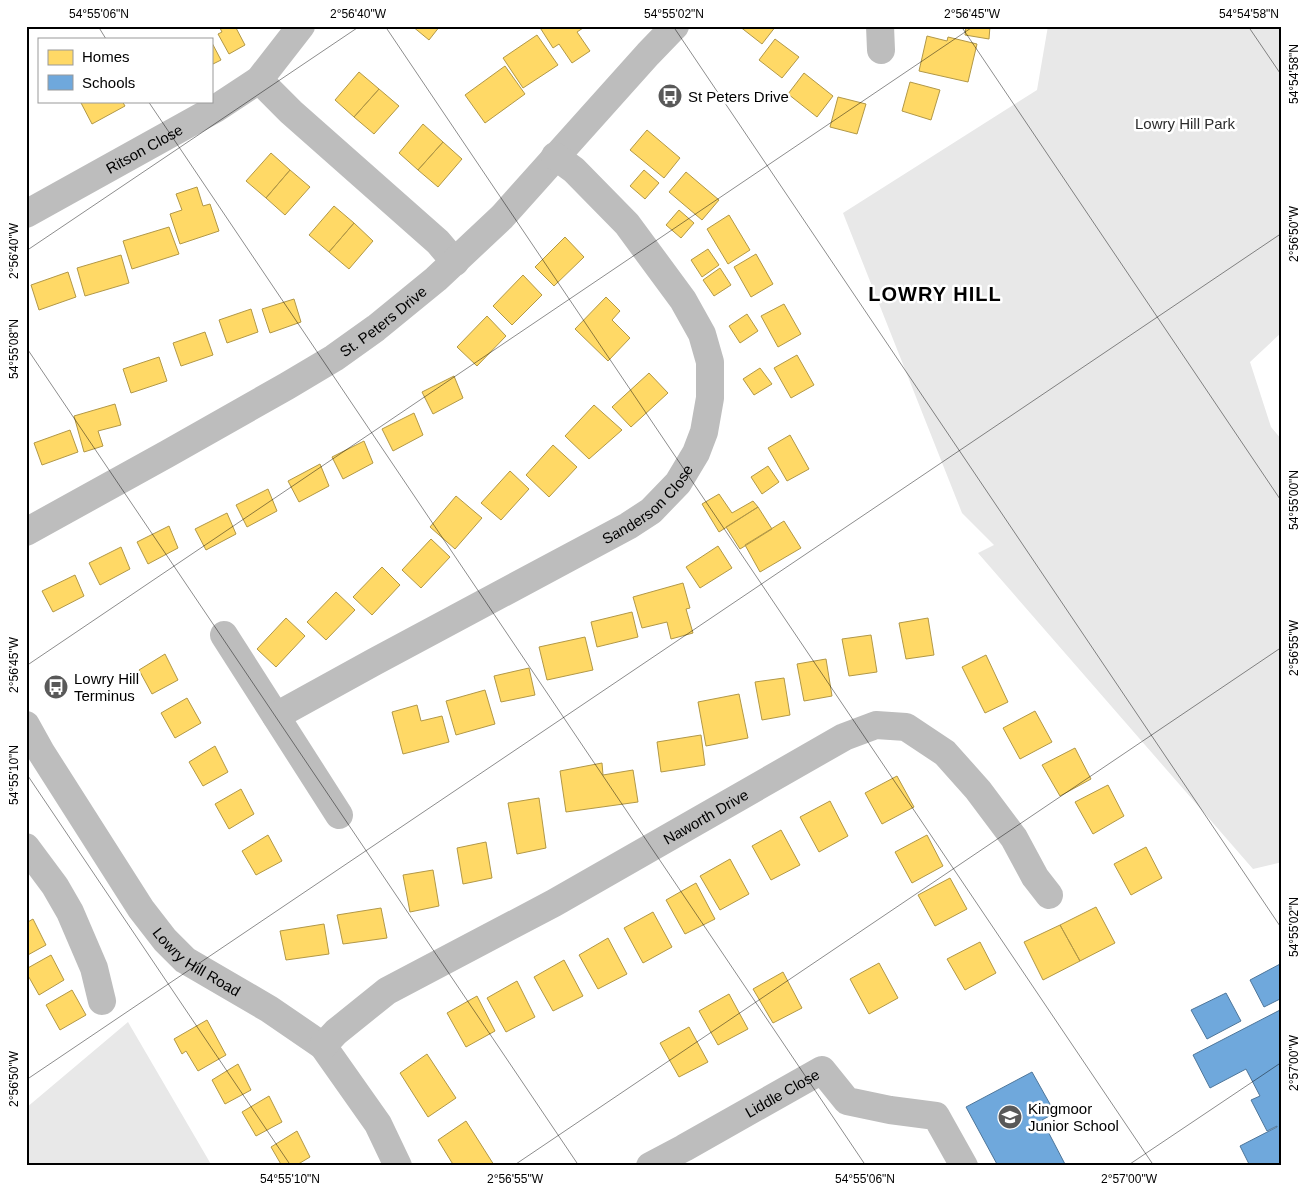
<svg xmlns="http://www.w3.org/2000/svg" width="1308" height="1192" viewBox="0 0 1308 1192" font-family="Arial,sans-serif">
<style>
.green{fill:#e8e8e8}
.homes{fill:#ffd966;stroke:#b29847}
.schools{fill:#6fa8dc;stroke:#4e769a}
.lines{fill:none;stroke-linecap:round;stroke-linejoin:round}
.minor{stroke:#bdbdbd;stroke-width:28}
.ticks{fill:none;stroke:#000;stroke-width:1;stroke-opacity:0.45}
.labels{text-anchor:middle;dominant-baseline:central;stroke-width:5;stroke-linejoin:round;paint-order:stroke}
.poi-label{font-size:15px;fill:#000;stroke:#fff;text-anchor:start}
.park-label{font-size:15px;fill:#2c2c2c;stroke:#fff}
.street-label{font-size:15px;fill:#000;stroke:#fff}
.district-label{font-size:20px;font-weight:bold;letter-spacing:1px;fill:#000;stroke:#fff}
.neatline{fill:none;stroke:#000;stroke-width:2}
.ticks-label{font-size:12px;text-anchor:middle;fill:#000}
</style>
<rect width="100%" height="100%" fill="#fff"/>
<path class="green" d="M1048 26H1282V332L1250 362 1271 427 1282 440V862L1253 869 978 553 994 545 962 513 843 213 1037 90Z
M128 1022 212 1166H26V1108Z"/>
<path class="homes" d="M219 26H235L245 45 229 54 218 34 222 32Z
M412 26H440L429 40Z
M539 26H586L577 32 590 51 572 63 559 44 553 48Z
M739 26H776L762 44Z
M966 26H990L989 39 965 35Z
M537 35 558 65 523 88 503 58Z
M927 36 947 41 948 37 977 44 968 82 919 71Z
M775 39 799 57 782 78 759 60Z
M211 41 221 60 211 65Z
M505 66 525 94 485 123 465 95Z
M359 72 379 89 354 117 335 100Z
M804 73 833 96 817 117 788 94Z
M910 82 940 90 931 120 902 111Z
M379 89 399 106 374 134 354 117Z
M838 97 866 104 857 134 830 127Z
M80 101H122L125 106 92 124Z
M423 124 443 142 418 170 399 153Z
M647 130 680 158 664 178 630 150Z
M443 142 462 159 438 187 418 170Z
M271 153 290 170 266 198 246 181Z
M290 170 310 187 285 215 266 198Z
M644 170 659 183 645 199 630 186Z
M686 172 719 200 702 220 669 192Z
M197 187 203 206 210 204 219 231 180 244 170 214 182 210 176 194Z
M334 206 354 223 329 252 309 235Z
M679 210 694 223 681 238 666 225Z
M729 215 750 250 728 264 707 229Z
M354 223 373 241 349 269 329 252Z
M169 227 179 254 132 269 123 241Z
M565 237 584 257 554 286 535 267Z
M708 249 719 265 702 277 691 260Z
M756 254 773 284 751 297 734 267Z
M121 255 129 283 85 296 77 268Z
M720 268 731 285 714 296 703 280Z
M68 272 76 297 39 310 31 285Z
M523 275 542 295 512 325 493 306Z
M606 297 620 311 612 320 630 338 608 361 575 329Z
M294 299 301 322 270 333 262 309Z
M784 304 801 334 778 347 761 316Z
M251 309 258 332 227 343 219 320Z
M747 314 758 331 740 343 729 326Z
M487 316 506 336 477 366 457 347Z
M205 332 213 355 181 366 173 343Z
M797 355 814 385 791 398 774 368Z
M159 357 167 381 131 393 123 369Z
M760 368 772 384 754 395 743 379Z
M649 373 668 393 631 427 612 407Z
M454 376 463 398 433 414 422 392Z
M115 404 121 425 98 431 103 446 84 452 74 416Z
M594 405 622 430 589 459 565 436Z
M414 413 423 435 393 451 382 429Z
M70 430 78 452 42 465 34 443Z
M790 435 809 469 787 481 768 448Z
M364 441 373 463 343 479 332 457Z
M553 445 577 467 549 497 526 475Z
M320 464 329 486 299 502 288 481Z
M768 466 779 482 762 494 751 477Z
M510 471 529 489 501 520 481 503Z
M268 489 277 511 247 527 236 505Z
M719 494 732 513 753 501 758 507 719 532 702 504Z
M456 496 482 518 455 549 430 527Z
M758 507 772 529 740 549 726 527Z
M227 513 236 534 206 550 195 529Z
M784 521 801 548 760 572 745 545Z
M169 526 178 548 148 564 137 542Z
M431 539 450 557 421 588 402 570Z
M718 546 732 568 700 588 686 567Z
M121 547 130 569 100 585 89 563Z
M382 567 400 585 372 615 353 597Z
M75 575 84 596 53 612 42 591Z
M683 583 690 608 686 609 693 633 671 639 667 622 642 628 633 597Z
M336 592 355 610 326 640 307 622Z
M632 612 638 637 597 647 591 622Z
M286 618 305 636 276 667 257 649Z
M928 618 934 655 906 659 899 623Z
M871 635 877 672 849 676 842 639Z
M585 637 593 670 547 680 539 647Z
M165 654 178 680 152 694 139 670Z
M986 655 1008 702 985 713 962 667Z
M826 659 832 696 804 701 797 664Z
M529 668 535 695 501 702 494 676Z
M784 678 790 715 762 720 755 682Z
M485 690 495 724 456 735 446 701Z
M739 694 748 738 706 746 698 702Z
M187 698 201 723 175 738 161 713Z
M417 705 421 721 442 716 449 742 403 754 392 712Z
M1035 711 1052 742 1020 759 1003 728Z
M701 735 705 765 661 772 657 742Z
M215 746 228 772 203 786 189 762Z
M1075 748 1091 779 1060 796 1042 765Z
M602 763 603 775 633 770 638 802 566 812 560 771Z
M897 776 914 807 882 824 865 793Z
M1108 785 1124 816 1093 834 1075 802Z
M241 789 254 814 229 829 215 804Z
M539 798 546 848 517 854 508 803Z
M830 801 848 836 819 852 800 817Z
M781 830 800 865 771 880 752 846Z
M268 835 282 861 256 875 242 851Z
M927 835 943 866 912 883 895 852Z
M486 842 492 878 463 884 457 848Z
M1146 847 1162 878 1131 895 1114 864Z
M730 859 749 894 720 910 700 876Z
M433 870 439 906 410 912 403 875Z
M950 878 967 909 935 926 918 895Z
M696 883 715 919 685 934 666 900Z
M1096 907 1115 943 1080 961 1060 925Z
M381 908 387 938 343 944 337 915Z
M653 912 672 947 643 963 624 928Z
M33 919 46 945 26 956V923Z
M324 924 329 954 286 960 280 931Z
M1060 925 1080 961 1043 980 1024 942Z
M608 938 627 974 598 989 579 955Z
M980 942 996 973 965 990 947 959Z
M51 955 64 980 39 995 26 972V969Z
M564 960 583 996 553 1011 534 977Z
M879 963 898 998 869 1014 850 979Z
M783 972 802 1008 773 1023 753 989Z
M517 981 535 1017 506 1032 487 998Z
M72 990 86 1015 60 1030 46 1005Z
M729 994 748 1029 718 1045 699 1011Z
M477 996 495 1031 466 1047 447 1013Z
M207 1020 226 1055 198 1071 186 1051 182 1054 174 1039Z
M689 1027 708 1062 679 1077 660 1043Z
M427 1054 456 1098 428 1117 400 1073Z
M238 1064 251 1090 225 1104 212 1080Z
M269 1096 282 1122 256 1136 242 1112Z
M466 1121 494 1165 493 1166H454L438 1140Z
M297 1131 310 1157 295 1166H282L271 1147Z"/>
<path class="schools" d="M1282 963V998L1264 1007 1250 980Z
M1226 993 1241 1021 1207 1039 1191 1010Z
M1282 1009V1166H1250L1240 1146 1277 1127V1126L1267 1131 1251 1100 1260 1096 1246 1069 1210 1088 1193 1055Z
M1032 1072 1055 1113 1042 1120 1066 1166H998L966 1107Z"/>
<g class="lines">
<g class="minor">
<path d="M880 26 881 50"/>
<path d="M259 80 291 112 438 242 455 262"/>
<path id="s1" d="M26 214 215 109 259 80 301 26"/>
<path id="s2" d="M26 532 167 454 287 386 334 358 376 328 436 279 502 217 648 54 675 26"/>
<path d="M224 635 339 815"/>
<path id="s3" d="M276 716 374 662 628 526 651 511 678 483 696 453 704 432 710 398V362L702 334 683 300 627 224 574 170 555 156"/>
<path id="s4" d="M26 725 41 752 141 909 165 940 185 960 269 1009 323 1046 378 1124 398 1166"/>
<path d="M26 847 55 886 70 912 94 968 102 1001"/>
<path id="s5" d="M323 1046 336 1032 387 991 554 903 844 737 876 725 906 727 945 753 978 790 1014 838 1035 877 1049 895"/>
<path id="s6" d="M650 1166 684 1148 822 1070 847 1101 890 1110 936 1116 964 1166"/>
</g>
</g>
<path class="ticks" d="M98 26 106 39M385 26 1154 1166M673 26 1282 929M961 26 1282 502M1248 26 1282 76M148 101 866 1166M26 251 360 26M26 347 579 1166M26 666 974 26M26 773 291 1166M26 1080 1282 233M513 1166 1282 647M1127 1166 1282 1062"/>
<defs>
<symbol id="bus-disc" viewBox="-11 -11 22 22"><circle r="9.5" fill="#595959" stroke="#fff"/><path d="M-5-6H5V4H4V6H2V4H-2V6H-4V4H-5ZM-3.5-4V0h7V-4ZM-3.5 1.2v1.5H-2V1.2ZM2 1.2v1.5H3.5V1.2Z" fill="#fff"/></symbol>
<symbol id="school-disc" viewBox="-11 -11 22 22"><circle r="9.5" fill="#595959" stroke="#fff"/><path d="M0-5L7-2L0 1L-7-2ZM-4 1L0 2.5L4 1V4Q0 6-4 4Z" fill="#fff"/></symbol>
</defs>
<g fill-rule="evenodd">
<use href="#bus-disc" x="656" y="82" width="28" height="28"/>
<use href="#bus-disc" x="42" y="673" width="28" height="28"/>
<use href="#school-disc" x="996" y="1103" width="28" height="28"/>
</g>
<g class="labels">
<g class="poi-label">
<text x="688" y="96">St Peters Drive</text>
<text x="74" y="678">Lowry Hill<tspan x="74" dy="17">Terminus</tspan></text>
<text x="1028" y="1108">Kingmoor<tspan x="1028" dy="17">Junior School</tspan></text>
</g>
<g class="park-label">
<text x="1185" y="123">Lowry Hill Park</text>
</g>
<g class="street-label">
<text stroke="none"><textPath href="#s1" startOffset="135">Ritson Close</textPath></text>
<text stroke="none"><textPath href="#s2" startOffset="415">St. Peters Drive</textPath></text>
<text stroke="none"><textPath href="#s3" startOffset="429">Sanderson Close</textPath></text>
<text stroke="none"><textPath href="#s5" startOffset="448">Naworth Drive</textPath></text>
<text stroke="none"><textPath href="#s4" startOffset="295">Lowry Hill Road</textPath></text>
<text stroke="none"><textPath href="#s6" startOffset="151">Liddle Close</textPath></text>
</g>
<g class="district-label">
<text x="935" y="294">LOWRY HILL</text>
</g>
</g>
<rect width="1308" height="1192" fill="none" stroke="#ffffff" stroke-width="55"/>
<rect x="38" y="38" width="175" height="65" fill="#ffffff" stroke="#999999"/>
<rect x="48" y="50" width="25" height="15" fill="#ffd966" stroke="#999999"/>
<text x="82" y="62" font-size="15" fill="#000000">Homes</text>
<rect x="48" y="75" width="25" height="15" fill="#6fa8dc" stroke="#999999"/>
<text x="82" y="88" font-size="15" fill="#000000">Schools</text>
<rect x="28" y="28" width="1252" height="1136" class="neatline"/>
<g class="ticks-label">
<text x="99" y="18">54°55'06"N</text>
<text x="358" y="18">2°56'40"W</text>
<text x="674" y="18">54°55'02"N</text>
<text x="972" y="18">2°56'45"W</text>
<text x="1249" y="18">54°54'58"N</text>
<text transform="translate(1294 74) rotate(-90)" y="4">54°54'58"N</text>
<text transform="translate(1294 234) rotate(-90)" y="4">2°56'50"W</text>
<text transform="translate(14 251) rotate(-90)" y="4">2°56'40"W</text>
<text transform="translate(14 349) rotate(-90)" y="4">54°55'08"N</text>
<text transform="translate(1294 500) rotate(-90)" y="4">54°55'00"N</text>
<text transform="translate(1294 648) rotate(-90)" y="4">2°56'55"W</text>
<text transform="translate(14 665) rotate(-90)" y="4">2°56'45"W</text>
<text transform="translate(14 775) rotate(-90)" y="4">54°55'10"N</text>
<text transform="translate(1294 927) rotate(-90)" y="4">54°55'02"N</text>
<text transform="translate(1294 1063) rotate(-90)" y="4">2°57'00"W</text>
<text transform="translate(14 1079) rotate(-90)" y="4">2°56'50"W</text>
<text x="290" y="1183">54°55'10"N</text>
<text x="515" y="1183">2°56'55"W</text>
<text x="865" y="1183">54°55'06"N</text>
<text x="1129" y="1183">2°57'00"W</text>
</g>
</svg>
